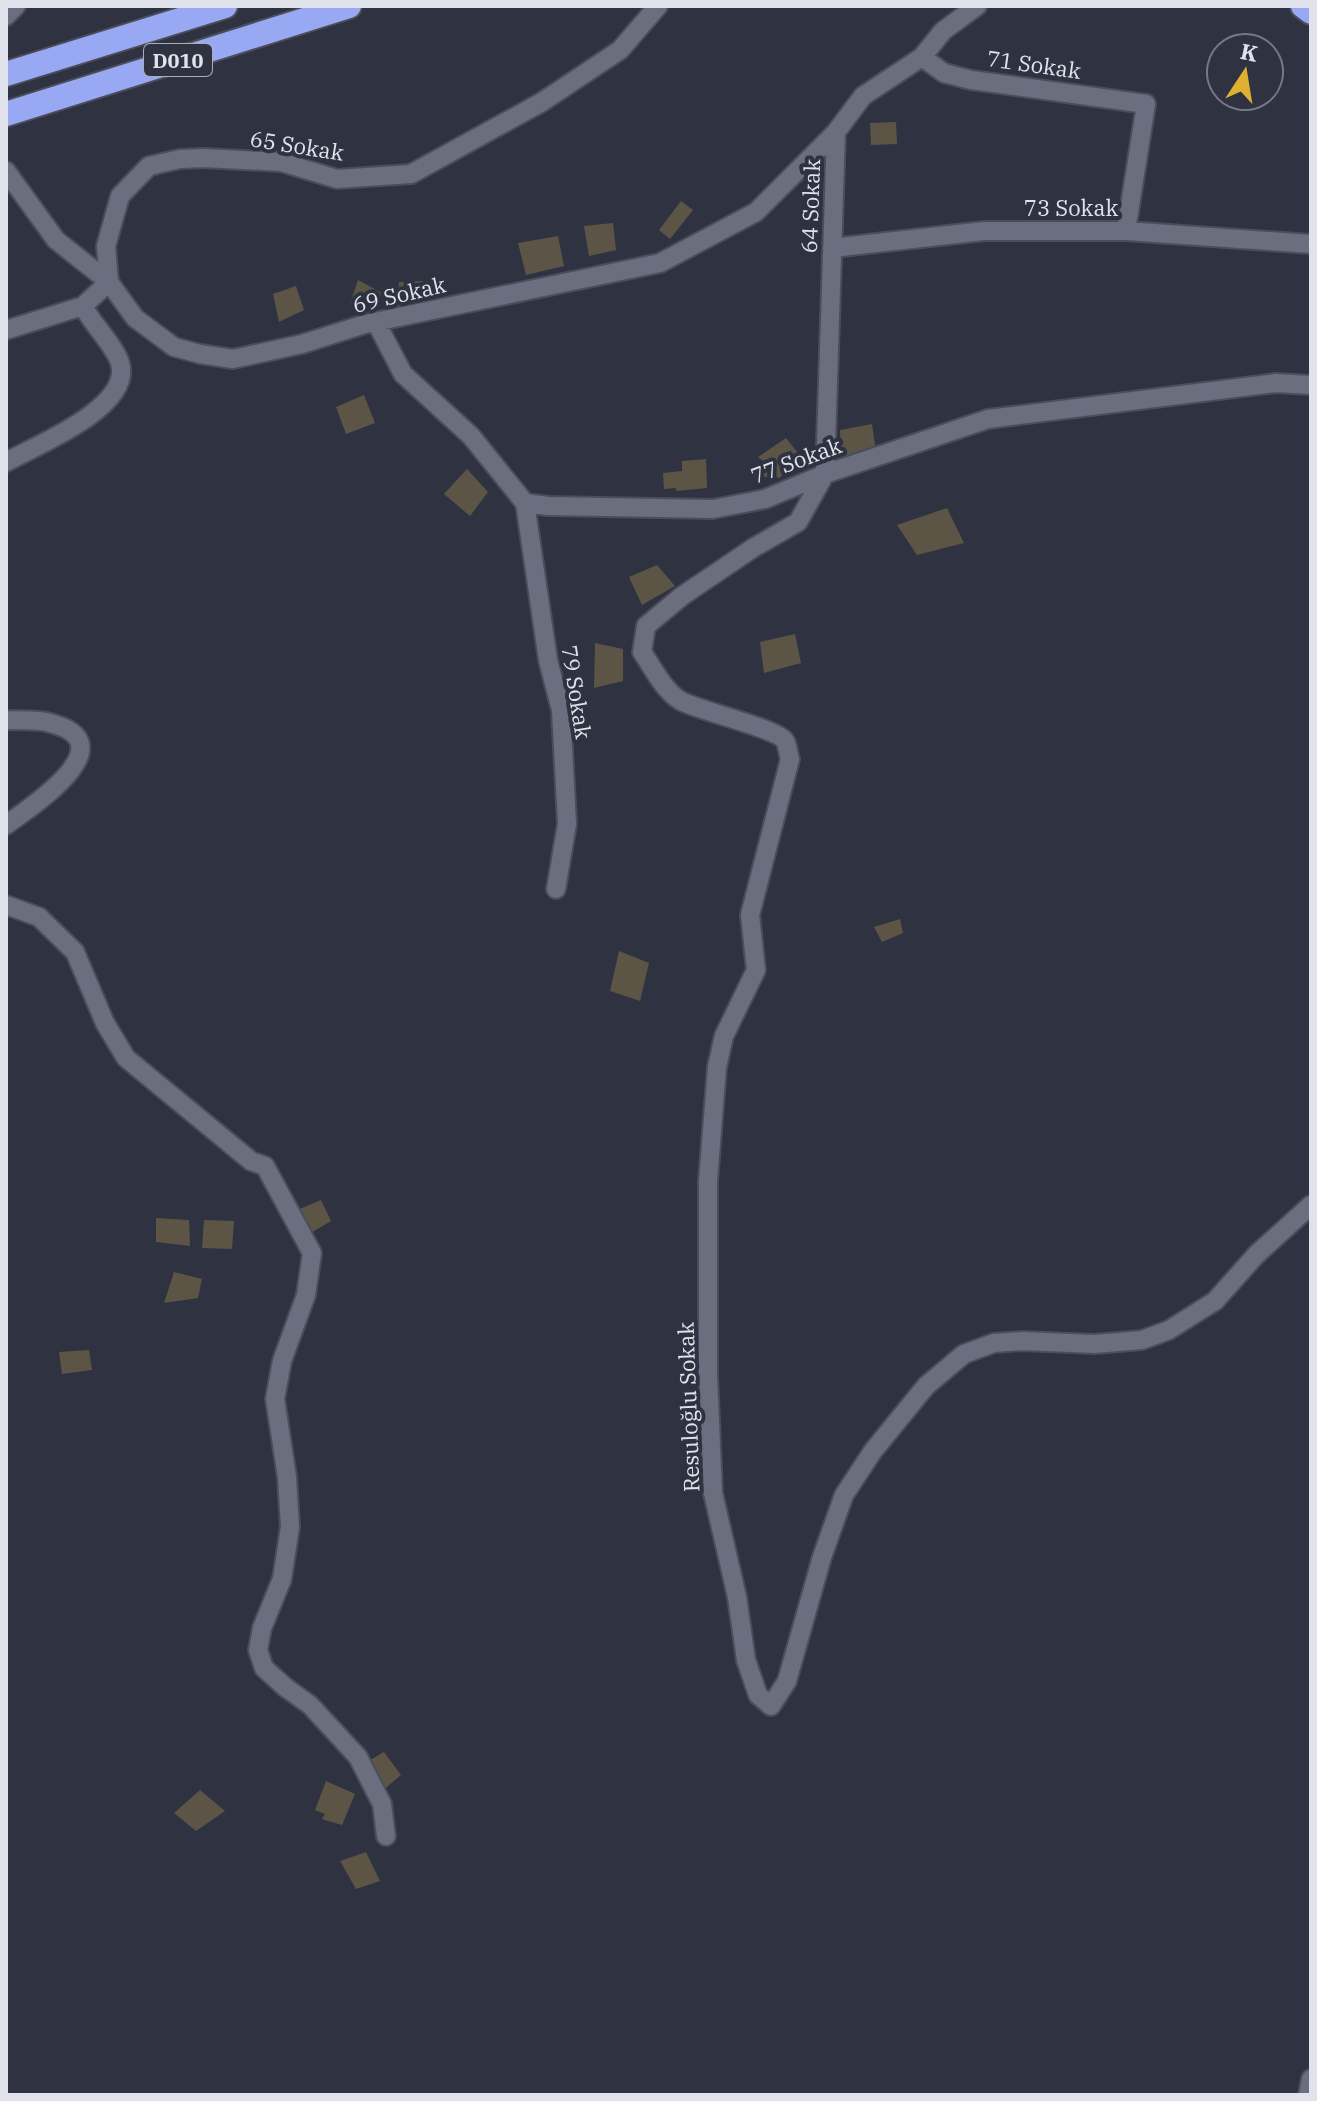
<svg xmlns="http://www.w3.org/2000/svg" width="1317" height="2101" viewBox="0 0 1317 2101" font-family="'IBM Plex Serif',serif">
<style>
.building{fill:#5c5546}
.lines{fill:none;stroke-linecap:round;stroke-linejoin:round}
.street-casing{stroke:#4b4e5a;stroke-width:22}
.highway-casing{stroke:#4b4e5a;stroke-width:28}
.street{stroke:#6a6e7e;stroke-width:18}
.highway{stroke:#99a8f3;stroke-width:24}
.labels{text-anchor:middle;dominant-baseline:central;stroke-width:8;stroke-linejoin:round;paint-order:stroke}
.shield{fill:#2f3241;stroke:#abaeb9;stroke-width:2}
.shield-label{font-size:20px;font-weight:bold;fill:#e0e3ec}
.street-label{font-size:22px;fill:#e0e3ec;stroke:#2f3241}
</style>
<rect width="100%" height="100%" fill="#2f3241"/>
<path class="building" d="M896 122 897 144 871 145 870 123Z
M681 201 693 210 670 239 659 230Z
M613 223 616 250 589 256 584 226Z
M558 236 564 266 526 275 518 243Z
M358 280 382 293 374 312 350 304Z
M425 281 427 309 397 314 399 282Z
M296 286 304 310 279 322 273 294Z
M364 395 375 423 346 434 336 407Z
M872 424 876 452 841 459 840 430Z
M786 438 802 458 785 466 789 470 779 478 774 475 761 478 757 472 767 464 758 457Z
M706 459 707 488 676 491V488L664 489 663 473 682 471V461Z
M467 469 488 492 470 516 444 494Z
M947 508 964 543 917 555 897 525Z
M657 565 675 586 642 605 629 577Z
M795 634 801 663 764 673 760 642Z
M595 643 623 649V681L594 688Z
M900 919 903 933 882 942 874 927Z
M619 951 649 963 640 1001 610 991Z
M321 1200 331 1221 306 1236 295 1211Z
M156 1218 189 1220 190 1246 156 1242Z
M204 1220 234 1221 232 1249 202 1248Z
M174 1272 202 1279 198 1298 164 1303Z
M89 1350 92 1370 62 1374 59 1352Z
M384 1752 401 1775 381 1792 365 1763Z
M326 1781 355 1794 342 1825 322 1819 325 1814 315 1810Z
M200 1790 225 1811 196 1831 174 1813Z
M366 1852 380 1881 356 1889 340 1861Z"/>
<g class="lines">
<defs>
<path id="street" d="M6 16 16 6
M922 57 944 73 971 80 1146 104 1126 231
M836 132 825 474 798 522 753 548 682 596 646 626 642 652C653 668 664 691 681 701 700 711 778 729 785 741 788 746 788 754 790 759L750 915 756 970 724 1036 717 1067 708 1181V1375L713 1493 737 1597 746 1660 758 1695 771 1706 787 1681 822 1557 844 1495 873 1451 926 1386 964 1354 994 1343 1022 1341 1095 1344 1142 1340 1169 1330 1215 1301 1256 1255 1311 1205
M6 171 56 240 109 282 135 318 174 347 200 354 233 359 302 344 365 324 660 263 756 212 836 132 863 96 922 57 943 31 977 6
M832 248 984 231H1126L1311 244
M376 322 403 374 471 436 525 503 548 506 713 509 765 499 825 474 988 419 1276 383 1311 385
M6 330 83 306 109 282 106 246 120 196 149 166 180 159 204 158 281 162 337 179 411 174 542 102 620 50 658 6
M6 462C37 445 133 407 120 363 115 346 92 324 83 306
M525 503 548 660 561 710 567 824 556 889
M6 720C20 721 37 719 50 723 129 743 32 806 6 825
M6 905 39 917 75 952 105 1023 126 1058 251 1161 265 1166 312 1253 306 1295 282 1361 275 1399 287 1477 290 1527 282 1579 262 1628 258 1650 264 1668 285 1687 310 1705 358 1757 382 1804 386 1836
M1308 2095 1311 2079"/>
<path id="highway" d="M1303 6 1311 12
M6 74 225 6
M6 114 349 6"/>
</defs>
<use href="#street" class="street-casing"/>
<use href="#highway" class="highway-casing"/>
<use href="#street" class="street"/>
<use href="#highway" class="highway"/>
</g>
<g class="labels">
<rect class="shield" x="144" y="44" width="68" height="32" rx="6"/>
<g class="shield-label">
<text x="178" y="60">D010</text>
</g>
<g class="street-label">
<text transform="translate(1034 64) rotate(8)">71 Sokak</text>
<text transform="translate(297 145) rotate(9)">65 Sokak</text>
<text transform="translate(810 206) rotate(-88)">64 Sokak</text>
<text x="1071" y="207">73 Sokak</text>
<text transform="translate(399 294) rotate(-13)">69 Sokak</text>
<text transform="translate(796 460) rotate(-20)">77 Sokak</text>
<text transform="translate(577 692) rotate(81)">79 Sokak</text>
<text transform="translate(688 1407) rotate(-92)">Resuloğlu Sokak</text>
</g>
</g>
<rect width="1317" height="2101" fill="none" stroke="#e0e3ec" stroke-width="16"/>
<g transform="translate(1245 72) rotate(12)"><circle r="38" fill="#2f3241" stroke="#767985" stroke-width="2"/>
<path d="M0-6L14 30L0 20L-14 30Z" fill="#deb133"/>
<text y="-12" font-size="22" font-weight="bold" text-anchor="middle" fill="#e0e3ec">K</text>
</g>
</svg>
